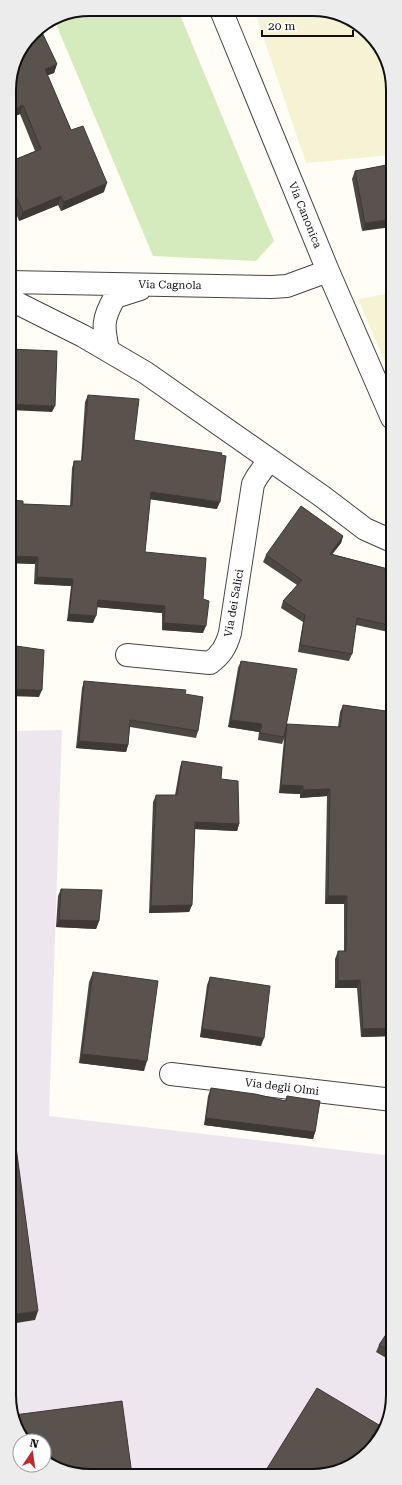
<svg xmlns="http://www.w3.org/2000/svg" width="402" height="1485" viewBox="0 0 402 1485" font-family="'Roboto Serif',serif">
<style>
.industrial{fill:#eee6ef}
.farmland{fill:#f6f3d4}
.green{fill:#d5ebbd}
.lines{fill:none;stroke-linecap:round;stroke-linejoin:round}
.minor-casing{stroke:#444;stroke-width:24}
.minor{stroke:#fff;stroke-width:22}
.wall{fill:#4d4742}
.shaded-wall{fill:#3f3936}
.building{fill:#5a524d;stroke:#3f3936}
.labels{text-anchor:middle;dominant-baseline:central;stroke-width:4;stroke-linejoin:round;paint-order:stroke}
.street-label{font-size:11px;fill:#111;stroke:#fff}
.rim{fill:none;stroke:#111;stroke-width:2}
</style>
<rect width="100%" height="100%" fill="#fffdf5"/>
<path class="industrial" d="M62 730 49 1116 393 1156V1400L373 1449 348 1468 323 1475 74 1474 44 1441H27L10 1406 9 731Z"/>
<path class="farmland" d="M254 10 328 11 369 33 392 79V155L306 163Z
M392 293V378L358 299Z"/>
<path class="green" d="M90 9 178 10 274 241 256 261 153 256 54 19 59 15Z"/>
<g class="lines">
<defs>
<path id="minor" d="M221 10 328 271 392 418
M9 282 272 287 287 286 328 271
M9 299 83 336 146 373 323 497 365 529 392 541
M108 350C103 327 102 319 115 297L140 289
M127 655 210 663C221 655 226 647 230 633L253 484 257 477 269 460
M171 1074 393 1100"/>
</defs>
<use href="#minor" class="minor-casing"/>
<use href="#minor" class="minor"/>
</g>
<path class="wall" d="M57 64 54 73 47 75 71 130 104 192 61 211 58 205 19 221 9 196V162L35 151 20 114 9 119Z
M392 164 362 231 352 179 355 171Z
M88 395 134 440 217 509 150 499 145 552 203 599V633L162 630V613L97 607 93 623 67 621 71 586 34 584 35 564 9 563V500L23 504 70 506 72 468 74 461H81L85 402Z
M343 536 341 543 332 554 392 570 393 633 356 625 352 654 349 661 298 652 303 622 281 608 283 601 297 585 263 562 266 555Z
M241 661 287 725 338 727 340 712 343 705 393 712V843L388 845 393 1036 361 1037 357 988H335V959L338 951H344V904H325L327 796 300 798V794L279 793 284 739 282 744 258 740 259 732 228 727 238 668Z
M84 681 198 731 196 738 130 727 128 745 126 752 76 748 82 688Z
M182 761 221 779 239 824 237 831 195 829 192 905 189 912 149 913 153 802 156 795H175L180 767Z
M61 889 99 921 96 929 56 927 58 896Z
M93 972 144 1071 79 1063 89 982Z
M210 977 261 1046 200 1037 207 985Z
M211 1088 285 1101 287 1096 315 1132 313 1139 204 1125 208 1096Z
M393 1324V1362L376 1352 379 1345Z"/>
<path class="shaded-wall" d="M57 64 54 73 41 78 45 69Z
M23 105 20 114 9 119V112Z
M107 183 104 192 61 211 64 202Z
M61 196 58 205 19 221 23 212Z
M392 219V227L362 231 365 223Z
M9 404 55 406 52 412 9 410Z
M151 492 220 502 217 509 148 499Z
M343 536 341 543 327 561 330 554Z
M9 556 38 557 35 564 9 563Z
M37 577 73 579 71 586 34 584Z
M98 600 165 606 162 613 95 607Z
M69 614 96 616 93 623 67 621Z
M164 623 206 626 203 633 162 630Z
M9 689 42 690 39 697 9 696Z
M231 720 262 724 259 732 228 727Z
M79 741 128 745 126 752 76 748Z
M281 785 303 786 300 794 279 793Z
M330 789 327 796 300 798 303 790Z
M195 822 239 824 237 831 193 829Z
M393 837V843L383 848 385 840Z
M328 896H347L344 904H325Z
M192 905 189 912 149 913 151 906Z
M59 920 99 921 96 929 56 927Z
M360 980 357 988H335L338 981Z
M393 1028V1036L361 1037 363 1029Z
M202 1029 264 1038 261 1046 200 1037Z
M82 1054 147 1061 144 1071 79 1063Z
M206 1118 315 1132 313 1139 204 1125Z
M38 1311 35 1320 10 1324V1315Z
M379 1425 375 1436 362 1457 357 1460Z"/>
<path class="building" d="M40 28 57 64 45 69 71 130 83 126 107 183 64 202 61 196 23 212 9 180V162L41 149 23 105 9 112V85L15 59 33 33Z
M392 164V219L365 223 355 171Z
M9 349 57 351 55 406 9 404Z
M88 395 139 399 134 440 222 453 221 455 226 456 220 502 151 492 145 552 206 558 203 599 209 601 206 626 164 623 165 606 98 600 96 616 69 614 73 579 37 577 38 557 9 556V500L23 501V504L72 506 74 461H82Z
M301 506 343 536 330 554 392 570 393 626 357 618 352 654 300 645 305 615 283 601 302 580 266 555Z
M9 645 44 650 42 690 9 689Z
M241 661 297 669 284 737 260 733 262 724 231 720Z
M84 681 186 690 185 694 203 697 198 731 130 720 128 745 79 741Z
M343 705 393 712V837L385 840 393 853V1028L363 1029 360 980 338 981V951H346L347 896H328L330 789 303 790V786L281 785 287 724 340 727Z
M182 761 222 767 221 779 238 781 239 824 195 822 192 905 151 906 156 795H177Z
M61 889 102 890 99 921 59 920Z
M93 972 158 981 147 1061 82 1054Z
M210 977 270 986 264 1038 202 1029Z
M211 1088 255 1094 286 1101 287 1096 320 1101 315 1132 206 1118Z
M10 1102 38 1311 10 1315Z
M393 1324V1353L379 1345Z
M317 1388 379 1425 357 1460 348 1468 323 1475H263Z
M122 1401 132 1475 74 1474 44 1458V1441H27L14 1415Z"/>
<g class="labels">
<g class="street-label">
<text transform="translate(305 215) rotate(68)">Via Canonica</text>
<text transform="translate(170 285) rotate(1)">Via Cagnola</text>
<text transform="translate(234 603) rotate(-80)">Via dei Salici</text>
<text transform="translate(282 1087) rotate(7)">Via degli Olmi</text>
</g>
</g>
<path d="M0 0H402V1485H0ZM90 16H312A74 74 0 0 1 386 90V1395A74 74 0 0 1 312 1469H90A74 74 0 0 1 16 1395V90A74 74 0 0 1 90 16Z" fill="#ececec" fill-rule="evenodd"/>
<path class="rim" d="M90 16H312A74 74 0 0 1 386 90V1395A74 74 0 0 1 312 1469H90A74 74 0 0 1 16 1395V90A74 74 0 0 1 90 16Z"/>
<g transform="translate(32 1453) rotate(13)"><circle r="19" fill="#ffffff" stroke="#a0a0a0"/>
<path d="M0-3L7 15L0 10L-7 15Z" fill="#c4262e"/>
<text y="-6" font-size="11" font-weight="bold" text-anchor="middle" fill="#111111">N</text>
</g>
<path d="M262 30v6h91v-6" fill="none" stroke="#111111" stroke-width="2"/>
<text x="268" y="30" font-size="12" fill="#111111" stroke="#ffffff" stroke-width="3" paint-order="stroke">20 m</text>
</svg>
